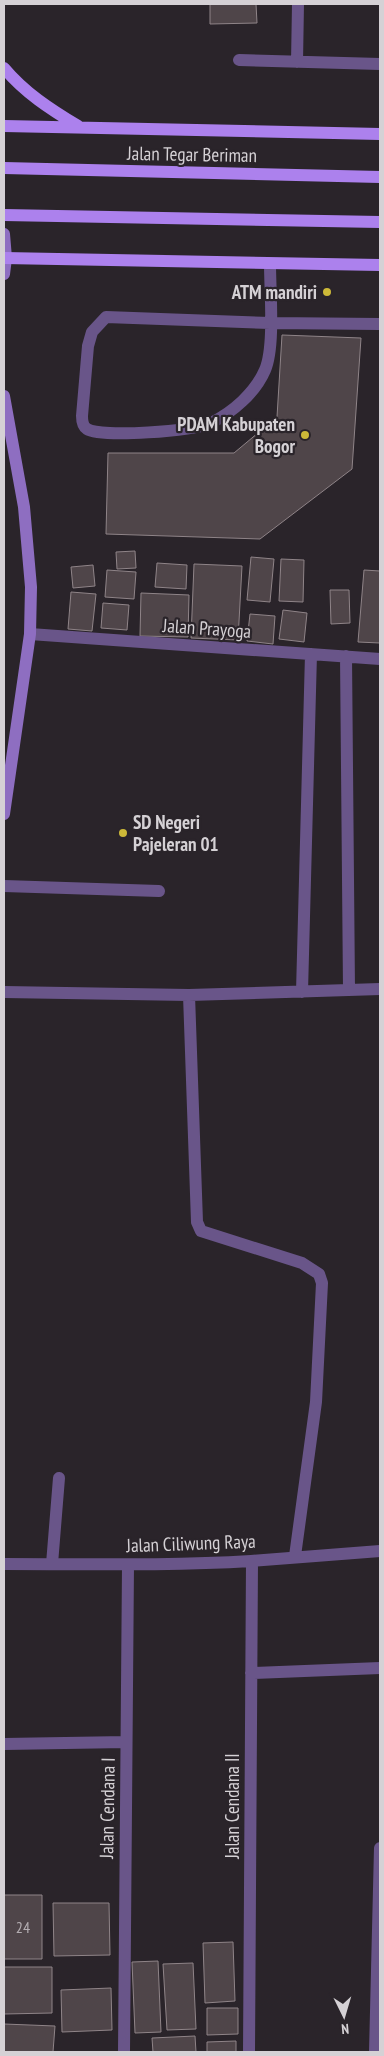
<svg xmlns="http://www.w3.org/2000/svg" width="384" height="2056" viewBox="0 0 384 2056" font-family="'PT Sans Narrow',sans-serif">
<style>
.building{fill:#4f4549;stroke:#8f8488}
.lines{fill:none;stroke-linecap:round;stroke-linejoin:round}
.lane{stroke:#695589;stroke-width:12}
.street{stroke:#695589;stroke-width:12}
.secondary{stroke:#8e6ec1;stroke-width:12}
.primary{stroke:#ac81ed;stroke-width:12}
.poi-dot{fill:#cdb938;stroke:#2a242a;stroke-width:2}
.labels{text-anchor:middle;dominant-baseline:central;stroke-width:4.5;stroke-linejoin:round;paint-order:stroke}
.number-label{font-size:16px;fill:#b4aeb2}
.street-label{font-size:19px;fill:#d5d1d5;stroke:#2a242a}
.poi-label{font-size:19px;font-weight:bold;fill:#d5d1d5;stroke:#2a242a;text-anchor:end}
</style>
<rect width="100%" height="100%" fill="#2a242a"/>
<path class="building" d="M210 4H256L257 23 210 24Z
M282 335 361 338 352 469 260 539 106 534 108 453H234L277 417Z
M135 551 136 568 117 569 116 552Z
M251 557 274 559 270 602 247 600Z
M281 559 304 560 303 602 279 601Z
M157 563 187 565 186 589 155 587Z
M194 564 242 566 238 640 191 638Z
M93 565 95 586 73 588 71 567Z
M107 570 136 572 134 599 105 597Z
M364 570 380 571V643L358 642Z
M330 590H349L350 623 331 624Z
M71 592 96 594 92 631 68 629Z
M141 593 189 595 188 637 140 636Z
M103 603 129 605 127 630 101 628Z
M283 610 307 613 304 642 279 639Z
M250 614 275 616 273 644 247 641Z
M4 1895H42V1959H4Z
M53 1903H109L110 1955 54 1956Z
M233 1942 235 2001 205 2003 203 1943Z
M158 1961 161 2032 135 2033 132 1962Z
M193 1963 196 2029 167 2030 163 1964Z
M4 1967H52V2013L4 2014Z
M111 1988 112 2030 62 2032 61 1990Z
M207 2008H238V2034L207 2035Z
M4 2024 55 2026 53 2052H4Z
M195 2036 196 2052H153L152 2038Z
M236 2041V2052H207V2042Z"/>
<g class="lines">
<path class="lane" d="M239 60 380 64
M297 62 298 4
M270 264C270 291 275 347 265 370 255 393 233 412 211 423 196 431 100 438 87 429 82 426 82 420 82 416L88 346 92 332 106 317 270 323 380 324
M4 886 159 891
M52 1564 59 1478"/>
<path class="street" d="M30 634 380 659
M346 656 349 990
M4 992 189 995 380 989
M302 992 311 654
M189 995 197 1222 201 1231 302 1263 319 1274 322 1283 316 1402 295 1556
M4 1564C86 1564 169 1566 251 1561 294 1558 337 1554 380 1551
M251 1673 380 1668
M4 1744 126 1742
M124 2052 128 1565
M249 2052 252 1561
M375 2052 380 1848"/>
<path class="secondary" d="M4 234 6 258 4 274
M4 396 24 507 31 587 30 634 4 814"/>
<path class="primary" d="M4 68C25 93 50 109 78 126
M4 126 380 134
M4 168 380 177
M4 215 380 222
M4 258 380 265"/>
</g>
<g class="poi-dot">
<circle cx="327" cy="292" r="5"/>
<circle cx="305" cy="435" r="5"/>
<circle cx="123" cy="833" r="5"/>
</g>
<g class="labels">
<g class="number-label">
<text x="23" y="1927">24</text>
</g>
<g class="street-label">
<text transform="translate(192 154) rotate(1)">Jalan Tegar Beriman</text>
<text transform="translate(207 628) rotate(4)">Jalan Prayoga</text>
<text transform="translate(191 1543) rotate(-2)">Jalan Ciliwung Raya</text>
<text transform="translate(232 1806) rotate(-90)">Jalan Cendana II</text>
<text transform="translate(107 1808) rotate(-89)">Jalan Cendana I</text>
</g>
<g class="poi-label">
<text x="317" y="292">ATM mandiri</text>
<text x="295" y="424">PDAM Kabupaten<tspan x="295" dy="22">Bogor</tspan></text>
<text x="133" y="822" text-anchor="start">SD Negeri<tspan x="133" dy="22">Pajeleran 01</tspan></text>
</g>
</g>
<rect width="384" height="2056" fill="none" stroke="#d5d1d5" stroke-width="10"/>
<g transform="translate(344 2016) rotate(175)" stroke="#2a242a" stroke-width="4" paint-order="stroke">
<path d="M0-4L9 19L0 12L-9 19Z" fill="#d5d1d5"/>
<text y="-8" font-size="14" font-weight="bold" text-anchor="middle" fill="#d5d1d5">N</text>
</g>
</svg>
